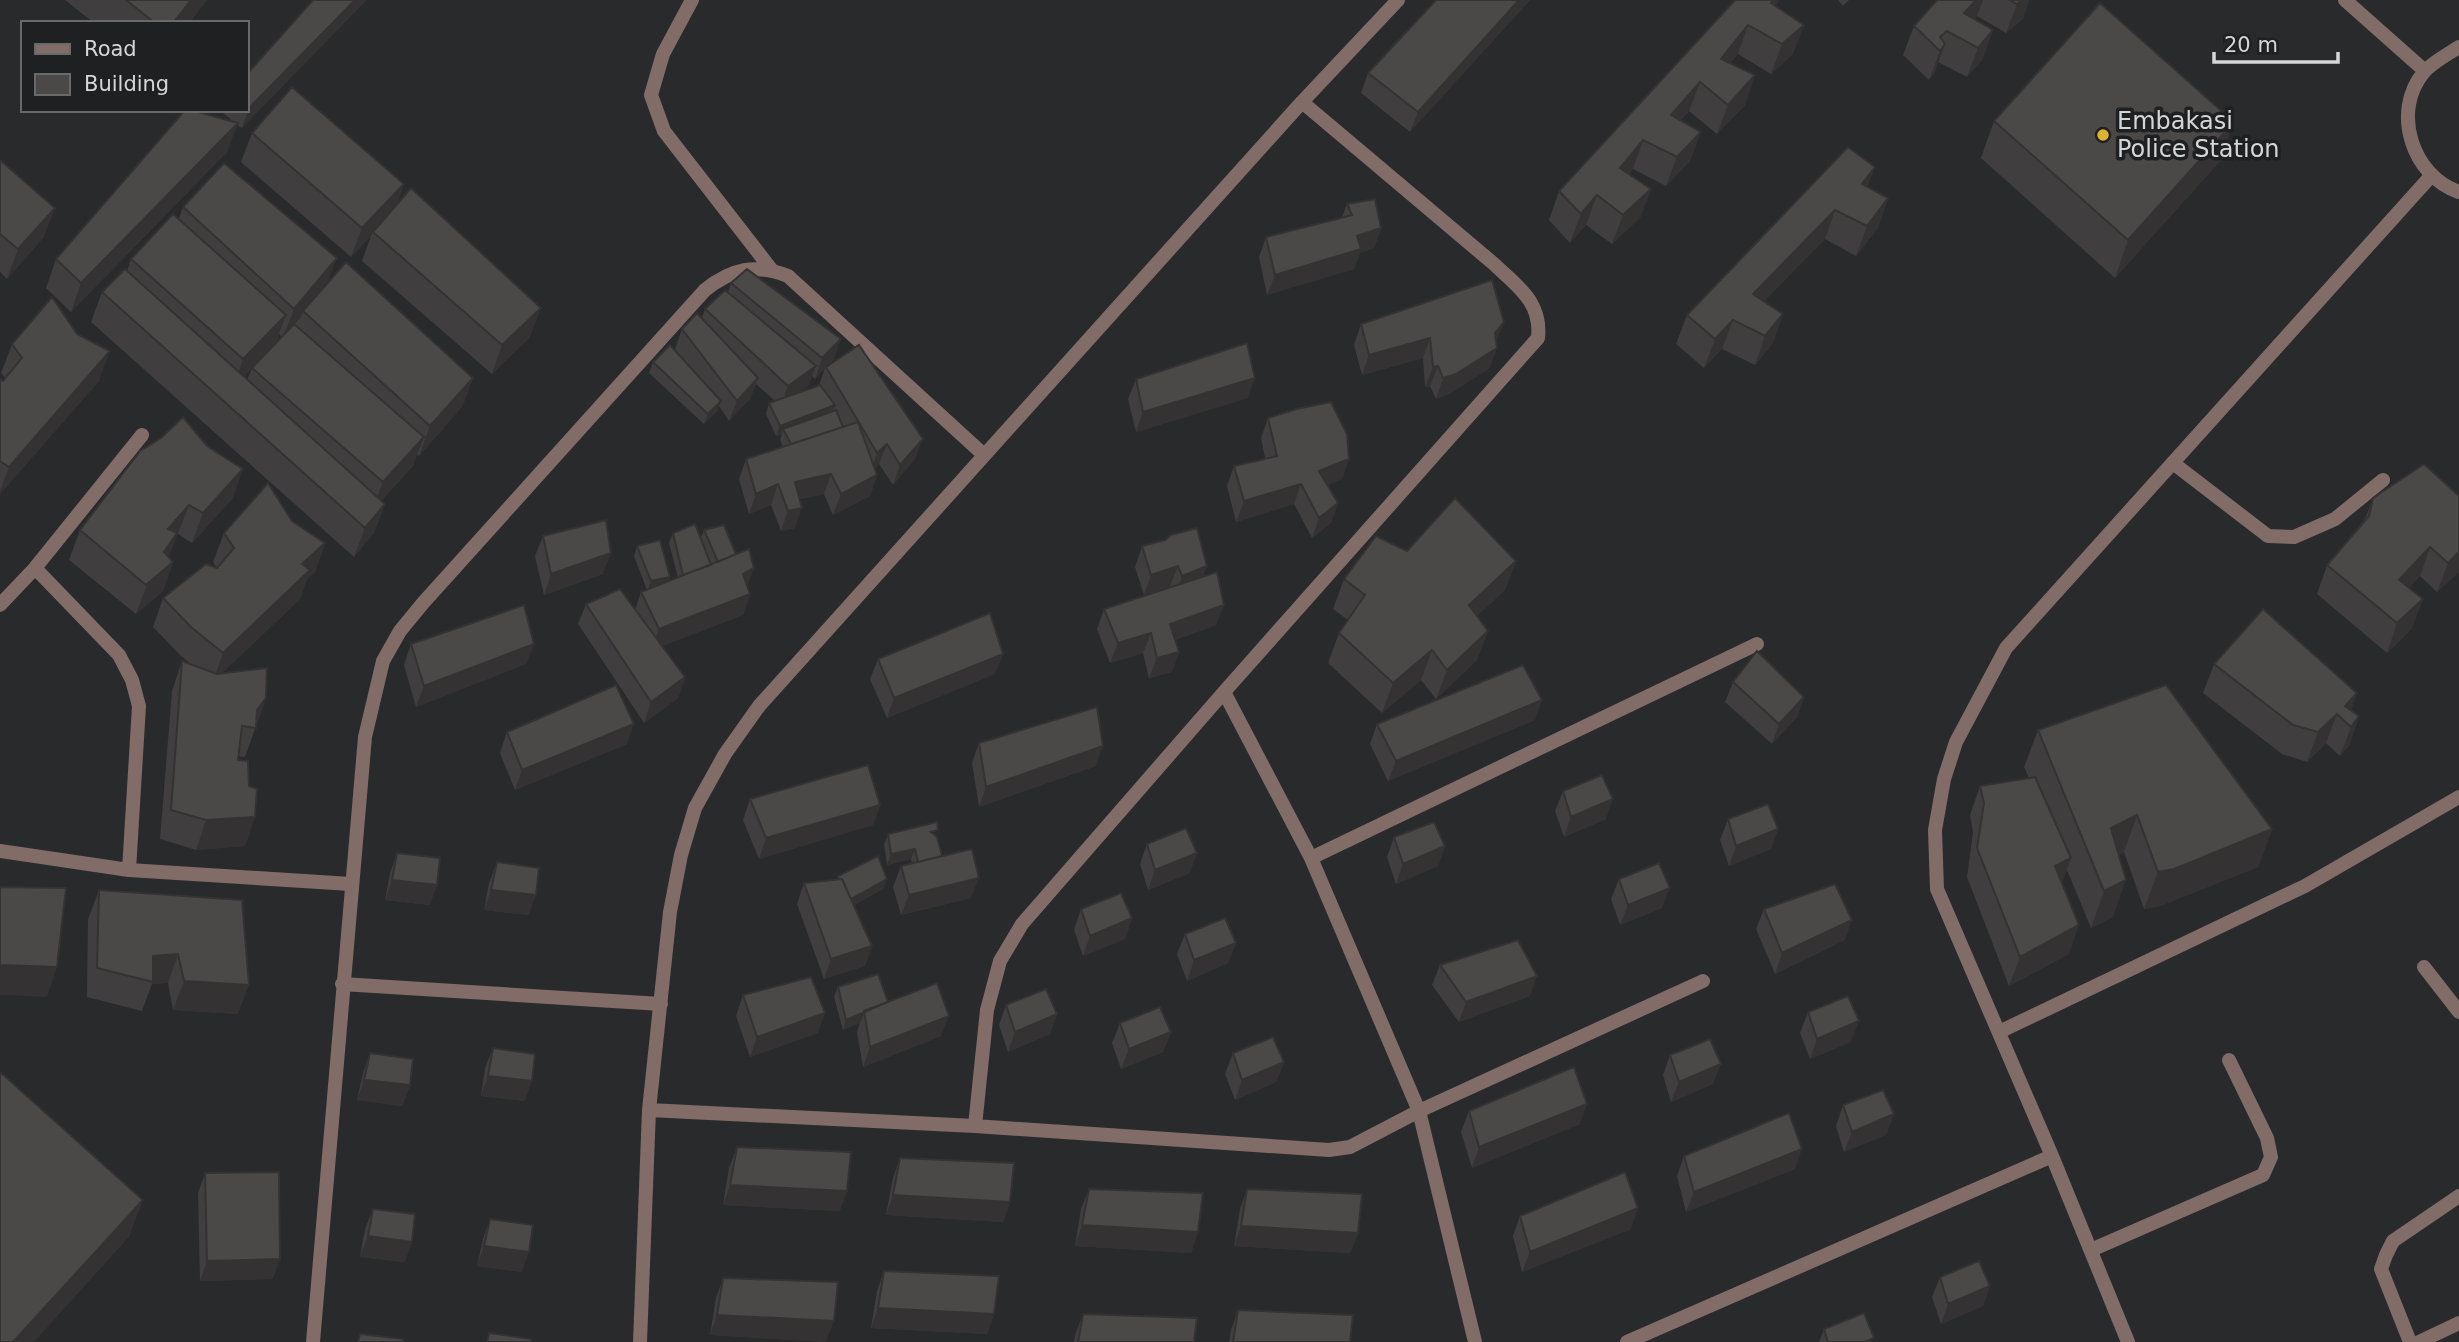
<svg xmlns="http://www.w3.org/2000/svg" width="2459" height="1342" viewBox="0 0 2459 1342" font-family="'DejaVu Sans',sans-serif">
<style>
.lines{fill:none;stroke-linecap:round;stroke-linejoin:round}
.lane{stroke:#826c68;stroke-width:14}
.street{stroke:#826c68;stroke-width:14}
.wall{fill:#403e3e;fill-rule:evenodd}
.shaded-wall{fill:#343232}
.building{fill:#4b4848;stroke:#343232;stroke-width:2}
.poi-dot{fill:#dab333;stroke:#1f2022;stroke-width:2.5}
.labels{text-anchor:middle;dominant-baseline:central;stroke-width:7;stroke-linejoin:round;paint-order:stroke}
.poi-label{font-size:24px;fill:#d5d6d7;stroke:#1f2022;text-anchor:start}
</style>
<rect width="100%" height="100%" fill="#282a2c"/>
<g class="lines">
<path class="lane" d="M692 0 663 54 651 95 664 131 771 269
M2173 463 2268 536 2294 537 2335 519 2383 480
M35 568 119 655 132 680 139 706 129 870
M0 605 35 568 142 435
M0 851 129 870 351 884
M2424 967 2459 1012
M2091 1250 2263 1175 2271 1157 2267 1138 2229 1060
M2410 1342 2381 1269 2386 1255 2393 1241 2459 1196"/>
<path class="street" d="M2345 0 2425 71
M2459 47C2448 54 2433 62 2424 72 2391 111 2412 176 2459 192
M1224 692 1311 858 1419 1111 1475 1342
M1311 858 1757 644
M342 984 661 1004
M1999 1032 2305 886 2459 797
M649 1110 975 1126 1329 1150 1350 1147 1419 1111 1703 981
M975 1126 987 1010 1000 961 1022 924 1224 692 1538 338C1542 302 1518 287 1494 264L1302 102
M313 1342 365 737 383 661 400 631 423 603 705 290C731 269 756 263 788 276L984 455
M640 1342 649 1110 670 912 681 855 695 808 725 754 759 706 1302 102 1398 0
M1627 1342 2052 1156
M2128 1342 2052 1156 1937 889 1935 830 1944 779 1956 742 2006 648 2431 176
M2419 1342 2459 1323"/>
</g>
<path class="wall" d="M65 0H207L189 23H94Z
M313 0 242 128 237 125 227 152 71 312 46 288 56 259 234 122 223 113 224 110H247V74Z
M1530 0 1410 132 1361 93 1368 73Z
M1735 0H1779L1776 6 1793 54 1771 74 1738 54 1730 63 1745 105 1717 134 1689 111 1681 120 1701 132 1690 161 1666 186 1633 169 1629 174 1651 189 1640 218 1612 244 1586 225 1570 243 1549 220 1559 191Z
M1838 0H1849L1843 6Z
M1937 0H2029L2023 19 2006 33 1977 16 1975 19 1983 59 1967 77 1938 62 1934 74 1929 80 1903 55 1914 26Z
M1994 121 2221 160 2115 278 1981 158Z
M252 133 404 184 397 204 530 337 492 374 362 261 371 236 351 257 241 162Z
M0 160 44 237 7 279 0 272Z
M1868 187 1888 198 1878 228 1856 256 1825 239 1764 301 1783 314 1773 343 1755 365 1722 349 1704 368 1676 344 1687 315Z
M1347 204 1381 228 1374 248 1360 253 1354 269 1267 295 1259 257 1266 237 1342 217Z
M183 207 328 283 473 378 462 407 419 456 417 454 413 466 381 501 385 504 374 533 354 557 91 322 102 292 127 271 131 259 179 218ZM279 334 282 337 276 343ZM252 368 247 380 244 377Z
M731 283 834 359 827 366 915 459 893 485 879 464 875 468 877 475 870 496 833 515 824 494 800 499 795 528 781 531 771 505 749 514 739 479 746 459 783 447 780 440 782 434 776 436 766 414 769 403 775 401 756 384 750 399 729 421 719 406 717 411 704 424 649 373 653 362 686 363 675 349 682 329 702 317 705 309 728 292ZM825 368 819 385 800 392 808 386 812 376 815 379Z
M1361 324 1496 342 1490 368 1449 394 1436 399 1430 386 1425 387 1423 358 1362 375 1354 345Z
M12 344 99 381 0 494V379L3 381 5 378 1 373Z
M1136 379 1248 398 1136 432 1128 399Z
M1268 418 1349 459 1342 479 1327 485 1338 503 1331 523 1312 538 1294 504 1236 522 1227 486 1234 466 1265 458 1261 438Z
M140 451 233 498 192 543 178 534 176 538 168 557 173 562 163 591 136 614 69 560 80 530Z
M2373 498 2459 572 2437 592 2420 576 2409 588 2423 599 2412 628 2387 653 2317 594 2327 565 2365 519Z
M292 521 325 543 315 572 307 579 300 599 222 673 266 698 245 757 238 756V760L249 786 255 817 245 846 196 850 160 839 172 691 182 661 191 664 181 656 153 627 163 598 217 568 213 562 224 533Z
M704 530 747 586 750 594 743 615 662 646 685 677 678 698 644 723 578 624 586 604 635 610 641 592 647 590 634 556 637 546 669 581 678 578 669 543 673 533 700 539Z
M543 536 603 574 544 595 535 556Z
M1142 546 1204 576 1216 625 1175 640 1179 652 1172 672 1149 678 1143 653 1110 663 1097 629 1104 609 1171 587 1170 586 1144 595 1135 567Z
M1407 551 1516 561 1505 590 1477 616 1488 631 1477 660 1436 699 1421 680 1382 713 1328 663 1339 633 1348 620 1333 609 1344 579Z
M411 644H534L526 664 416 707 404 665Z
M878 659 995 674 887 718 870 679Z
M2214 664 2351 710 2359 716 2349 746 2340 756 2326 743 2307 762 2282 754 2203 693Z
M1733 682 1804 697 1797 717 1772 744 1725 702Z
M1535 720 1388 781 1370 744 1377 724Z
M2038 730 2272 829 2258 867 2160 906 2144 909 2124 852 2119 855 2113 917 2091 928 2067 870 2062 882 2069 954 2009 986 1967 877 1973 832 1970 815 1980 786 2029 778 2024 767Z
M507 732 627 744 515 790 500 753Z
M979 743 1096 766 979 807 972 763Z
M1563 791 1606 819 1564 837 1555 811Z
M750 799 880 805 873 825 759 859 743 820Z
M1728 819 1778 829 1771 849 1729 866 1720 840Z
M888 834 936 836 942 856 971 898 901 915 893 887 901 866 912 864 911 859 887 865 884 844Z
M1394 837 1445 846 1438 866 1396 884 1387 857Z
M1147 844 1190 873 1148 890 1140 864Z
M397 853 430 905 385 900 390 873Z
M497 862 529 915 484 910 489 883Z
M838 876 887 879 883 889 854 905 872 946 865 966 824 979 797 904 804 883 837 880Z
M1619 879 1662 908 1620 925 1611 899Z
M99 890 242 900 238 1014 173 1010 168 983 152 984 142 1011 87 997 88 919Z
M1081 909 1132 918 1125 939 1083 956 1074 930Z
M1764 909 1845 940 1775 974 1756 929Z
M1185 934 1236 943 1228 963 1187 981 1177 954Z
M1440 965 1530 996 1459 1022 1432 985Z
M838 987 888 1002 941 1036 863 1067 857 1032 860 1023 843 1030 834 997Z
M743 995 818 1033 750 1057 736 1016Z
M1006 1005 1057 1014 1050 1034 1008 1052 999 1025Z
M1808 1012 1851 1042 1810 1059 1800 1033Z
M1120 1023 1171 1032 1163 1052 1121 1069 1112 1043Z
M493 1048 525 1101 481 1096 485 1068Z
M370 1053 410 1085 402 1106 357 1100 363 1073Z
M1233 1053 1284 1062 1276 1082 1235 1100 1225 1074Z
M1670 1055 1713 1084 1671 1102 1663 1075Z
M1843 1105 1894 1114 1886 1135 1844 1152 1836 1126Z
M1469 1111 1580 1124 1472 1168 1461 1132Z
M737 1147 840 1211 723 1205 729 1168Z
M1684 1156 1795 1169 1686 1212 1677 1176Z
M900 1158 1010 1202 1003 1222 886 1215 893 1178Z
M205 1173 273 1279 200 1281 198 1193Z
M1089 1189 1198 1232 1191 1253 1075 1246 1081 1209Z
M1247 1189 1358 1233 1350 1253 1234 1246 1240 1209Z
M373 1209 405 1262 360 1257 365 1229Z
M1520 1216 1631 1229 1522 1272 1513 1236Z
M490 1219 522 1272 477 1266 483 1239Z
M884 1271 994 1314 987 1334 871 1328 877 1291Z
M1940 1277 1990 1286 1983 1306 1941 1324 1932 1297Z
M723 1278 826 1342 710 1335 716 1298Z
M1238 1310 1350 1342H1229L1231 1330Z
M1083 1314 1194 1342H1074L1075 1335Z
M1824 1329 1873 1342H1819Z"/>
<path class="shaded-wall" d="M191 0H207L189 23H173Z
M355 0H367L242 128 249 108Z
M1519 0H1530L1410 132 1418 112Z
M1773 0H1779L1772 18 1771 3Z
M1976 0H1983L1977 16 1958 37 1964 13Z
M2021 0H2029L2023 19 2006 33 2017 4Z
M1748 25 1738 54 1710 88 1721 59Z
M1804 25 1793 54 1771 74 1782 44Z
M1993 30 1983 59 1967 77 1978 48Z
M1945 44 1934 74 1929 80 1940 51Z
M1755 75 1745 105 1717 134 1728 105Z
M1700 82 1689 111 1660 144 1671 115Z
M2234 122 2221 160 2115 278 2128 240Z
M238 123 227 152 71 312 81 283Z
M1701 132 1690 161 1666 186 1677 157Z
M1643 140 1633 169 1609 197 1620 168Z
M1875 167 1864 197 1862 184Z
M404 184 394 214 373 232 371 236 351 257 362 228Z
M1651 189 1640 218 1612 244 1623 215Z
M1597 195 1586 225 1570 243 1581 214Z
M1888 198 1878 228 1856 256 1867 226Z
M55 208 44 237 7 279 18 249Z
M1835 210 1825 239 1743 323 1753 294Z
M1381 228 1374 248 1360 253 1354 269 1267 295 1275 275 1357 236Z
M337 258 326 287 303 311 301 317 283 338 294 309Z
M541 308 530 337 492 374 502 345Z
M1783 314 1773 343 1755 365 1765 336Z
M286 315 275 344 233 388 243 359Z
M1733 320 1722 349 1704 368 1715 339Z
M1504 322 1496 342 1495 333Z
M1430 338 1423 358 1362 375 1369 355Z
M841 339 834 359 815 379 822 358Z
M1497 348 1490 368 1449 394 1436 399 1443 378Z
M110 351 99 381 0 494V491L9 467Z
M816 366 808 386 780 406 788 386Z
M1438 366 1430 386 1425 387 1433 367Z
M473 378 462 407 419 456 430 426Z
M758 378 750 399 729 421 737 401Z
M1255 378 1248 398 1136 432 1143 412Z
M721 401 717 411 704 424 708 414Z
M835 405 831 416 783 429 782 434 776 436 780 426Z
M424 437 413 466 372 511 383 482Z
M923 439 915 459 893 485 900 465Z
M887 444 879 464 870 473 877 453Z
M1349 459 1342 479 1312 492 1319 471Z
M243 469 233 498 192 543 203 513Z
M831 474 824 494 787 502 795 482Z
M877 475 870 496 833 515 841 494Z
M778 484 771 505 749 514 756 494Z
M1301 484 1294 504 1236 522 1244 501Z
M1338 503 1331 523 1312 538 1319 518Z
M385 504 374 533 354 557 365 528Z
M189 505 167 562H173L163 591 136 614 168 529Z
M802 508 795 528 781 531 788 511Z
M325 543 315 572 307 579 300 599 213 682 223 653 302 564Z
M2430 547 2420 576 2389 609 2399 580Z
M2459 552V572L2437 592 2448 563Z
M611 553 603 574 544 595 551 574Z
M1516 561 1505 590 1458 634 1469 605Z
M1178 566 1170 586 1144 595 1151 575Z
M1207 566 1200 586 1175 596 1182 576Z
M754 568 747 588 743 574Z
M670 577 667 587 647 591 651 581Z
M750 594 743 615 651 650 659 629Z
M2423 599 2412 628 2387 653 2397 623Z
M1224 605 1216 625 1163 644 1170 624Z
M1488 631 1477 660 1436 699 1447 670Z
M1151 633 1143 653 1110 663 1118 643Z
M534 644 526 664 416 707 424 686Z
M1432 650 1421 680 1382 713 1393 683Z
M1179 652 1172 672 1149 678 1157 658Z
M1003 654 995 674 887 718 894 698Z
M685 677 678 698 644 723 651 702Z
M2357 693 2347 723 2345 706Z
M1804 697 1797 717 1772 744 1779 724Z
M266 698 255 727 257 710Z
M1542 700 1535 720 1388 781 1396 761Z
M2337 714 2326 743 2307 762 2318 732Z
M2359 716 2349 746 2340 756 2351 727Z
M634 724 627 744 515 790 522 770Z
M1103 746 1096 766 979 807 986 787Z
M1613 799 1606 819 1564 837 1571 817Z
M880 805 873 825 759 859 766 838Z
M2137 815 2124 852 2097 865 2111 828Z
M255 817 245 846 196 850 206 820Z
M1778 829 1771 849 1729 866 1736 846Z
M2272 829 2258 867 2160 906 2144 909 2158 872Z
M1445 846 1438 866 1396 884 1403 864Z
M915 849 911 859 887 865 891 854Z
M1197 853 1190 873 1148 890 1155 870Z
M2071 858 2060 888 2055 866Z
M979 878 971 898 901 915 909 895Z
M887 879 883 889 845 910 849 900Z
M392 880 437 885 430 905 385 900Z
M2126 880 2113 917 2091 928 2104 891Z
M1670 888 1662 908 1620 925 1628 905Z
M491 890 536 895 529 915 484 910Z
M1132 918 1125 939 1083 956 1090 936Z
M1852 920 1845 940 1775 974 1782 953Z
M2079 925 2069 954 2009 986 2020 957Z
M1236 943 1228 963 1187 981 1194 960Z
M872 946 865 966 824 979 831 959Z
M178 954 168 983 152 984 153 982V956Z
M0 965 57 967 47 997 0 995Z
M1537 976 1530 996 1459 1022 1466 1002Z
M184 981 249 985 238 1014 173 1010Z
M825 1013 818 1033 750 1057 757 1037Z
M864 1013 860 1023 843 1030 846 1020Z
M1057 1014 1050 1034 1008 1052 1015 1032Z
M949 1016 941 1036 863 1067 870 1047Z
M1859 1021 1851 1042 1810 1059 1817 1039Z
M1171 1032 1163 1052 1121 1069 1129 1049Z
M1284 1062 1276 1082 1235 1100 1242 1080Z
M1721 1064 1713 1084 1671 1102 1679 1082Z
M488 1076 532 1081 525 1101 481 1096Z
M364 1080 410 1085 402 1106 357 1100Z
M1587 1104 1580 1124 1472 1168 1479 1147Z
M1894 1114 1886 1135 1844 1152 1852 1132Z
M1802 1149 1795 1169 1686 1212 1694 1192Z
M730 1185 847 1191 840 1211 723 1205Z
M893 1195 1010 1202 1003 1222 886 1215Z
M143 1200 129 1237 34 1342H13Z
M1638 1208 1631 1229 1522 1272 1530 1252Z
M1082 1225 1198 1232 1191 1253 1075 1246Z
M1241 1226 1358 1233 1350 1253 1234 1246Z
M368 1236 412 1242 405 1262 360 1257Z
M484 1246 529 1252 522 1272 477 1266Z
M280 1259 273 1279 200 1281 207 1261Z
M1990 1286 1983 1306 1941 1324 1948 1304Z
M878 1308 994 1314 987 1334 871 1328Z
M717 1315 834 1321 826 1342 710 1335Z"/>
<path class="building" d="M126 0H191L173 23H155Z
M313 0H355L249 108 247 106V74Z
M1436 0H1519L1418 112 1368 73Z
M1735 0H1773L1771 3 1804 25 1782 44 1748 25 1721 59 1755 75 1728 105 1700 82 1671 115 1701 132 1677 157 1643 140 1620 168 1651 189 1623 215 1597 195 1581 214 1559 191Z
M1937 0H1976L1964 13 1993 30 1978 48 1947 31 1940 37 1945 44 1940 51 1914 26Z
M2010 0H2021L2017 4Z
M2100 3 2234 122 2128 240 1994 121Z
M292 87 404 184 362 228 252 133Z
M185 110H191L238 123 81 283 56 259Z
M1848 147 1875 167 1862 184 1888 198 1867 226 1835 210 1753 294 1783 314 1765 336 1733 320 1715 339 1687 315Z
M0 160 55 208 18 249 0 234Z
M224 163 337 258 294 309 183 207Z
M411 188 541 308 502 345 373 232Z
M1375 199 1381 228 1357 236 1361 249 1275 275 1266 237 1352 215 1347 204Z
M173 214 286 315 243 359 131 259Z
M346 262 473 378 430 426 303 311Z
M125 269 385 504 365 528 102 292Z
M747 269 841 339 822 358 731 283Z
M1492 280 1504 322 1495 333 1497 348 1456 374 1443 378 1438 366 1433 367 1430 338 1369 355 1361 324Z
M725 290 816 366 788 386 705 309Z
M52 297 77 334 110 351 9 467 0 461V379L3 381 22 358 12 344Z
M697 313 758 378 737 401 682 329Z
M294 324 424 437 383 482 252 368Z
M1247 343 1255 378 1143 412 1136 379Z
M670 345 721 401 708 414 653 362Z
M859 345 923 439 900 465 887 444 877 453 826 367Z
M820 385 835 405 780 426 769 403Z
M1331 402 1347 434 1349 459 1319 471 1338 503 1319 518 1301 484 1244 501 1234 466 1277 456 1268 418 1296 409Z
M836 410 843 427 791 444 783 429Z
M183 417 207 446 243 469 203 513 189 505 168 529 177 533 164 552 173 562 146 585 80 530 140 451 161 438Z
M858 422 877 475 841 494 831 474 795 482 802 508 788 511 778 484 756 494 746 459Z
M2424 464 2459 496V552L2448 563 2430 547 2399 580 2423 599 2397 623 2327 565 2369 516 2373 498Z
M268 483 292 521 325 543 302 564 310 570 223 653 191 627 163 598 206 564 217 568 234 548 224 533Z
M1455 498 1516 561 1469 605 1488 631 1447 670 1432 650 1393 683 1339 633 1365 595 1344 579 1376 536 1407 551Z
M606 520 611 553 551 574 543 536Z
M695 524 711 565 683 575 673 533Z
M724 525 736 554 718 562 704 530Z
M1197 528 1207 566 1182 576 1178 566 1151 575 1142 546 1165 540 1171 535Z
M660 540 670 577 651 581 637 546Z
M749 549 754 568 743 574 750 594 659 629 641 592Z
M1217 572 1224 605 1170 624 1179 652 1157 658 1151 633 1118 643 1104 609Z
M620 589 685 677 651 702 586 604Z
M524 605 534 644 424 686 411 644Z
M2263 609 2357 693 2345 706 2359 716 2351 727 2337 714 2318 732 2293 725 2214 664Z
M990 613 1003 654 894 698 878 659Z
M1757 651 1804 697 1779 724 1733 682Z
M182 661 217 674 267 668 266 698 257 710 256 728 242 726 238 760 248 761 249 786 257 789 255 817 206 820 171 810Z
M1523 665 1542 700 1396 761 1377 724Z
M616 685 634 724 522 770 507 732Z
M2166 685 2272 829 2174 869 2158 872 2137 815 2111 828 2126 880 2104 891 2038 730Z
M1097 707 1103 746 986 787 979 743Z
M868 765 880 805 766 838 750 799Z
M1602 775 1613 799 1571 817 1563 791Z
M2035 777 2071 858 2055 866 2079 925 2020 957 1977 848 1984 803 1980 786Z
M1768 804 1778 829 1736 846 1728 819Z
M937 822 938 830 931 832 937 837 942 856 918 862 915 849 891 854 888 834Z
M1434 822 1445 846 1403 864 1394 837Z
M1186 828 1197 853 1155 870 1147 844Z
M972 849 979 878 909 895 901 866Z
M397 853 440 858 437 885 392 880Z
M878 856 887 879 851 899 842 879H839L838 876Z
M497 862 539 868 536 895 491 890Z
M1659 863 1670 888 1628 905 1619 879Z
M842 879 872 946 831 959 804 883Z
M1835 884 1852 920 1782 953 1764 909Z
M0 887 66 888 57 967 0 965Z
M99 890 242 900 249 985 184 981 178 954 153 956V982L97 968Z
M1121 893 1132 918 1090 936 1081 909Z
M1225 918 1236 943 1194 960 1185 934Z
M1518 940 1537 976 1466 1002 1440 965Z
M878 974 888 1002 846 1020 838 987Z
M811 977 825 1013 757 1037 743 995Z
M937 983 949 1016 870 1047 864 1011Z
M1046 989 1057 1014 1015 1032 1006 1005Z
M1848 996 1859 1021 1817 1039 1808 1012Z
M1160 1007 1171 1032 1129 1049 1120 1023Z
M1273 1037 1284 1062 1242 1080 1233 1053Z
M1710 1039 1721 1064 1679 1082 1670 1055Z
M493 1048 535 1054 532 1081 488 1076Z
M370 1053 413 1059 410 1085 364 1080Z
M1574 1067 1587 1104 1479 1147 1469 1111Z
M0 1072 143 1200 13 1342H0Z
M1883 1090 1894 1114 1852 1132 1843 1105Z
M1789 1113 1802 1149 1694 1192 1684 1156Z
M737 1147 851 1152 847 1191 730 1185Z
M900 1158 1014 1163 1010 1202 893 1195Z
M279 1172 280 1259 207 1261 205 1173Z
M1625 1172 1638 1208 1530 1252 1520 1216Z
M1089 1189 1203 1193 1198 1232 1082 1225Z
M1247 1189 1362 1194 1358 1233 1241 1226Z
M373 1209 415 1214 412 1242 368 1236Z
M490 1219 533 1225 529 1252 484 1246Z
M1979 1261 1990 1286 1948 1304 1940 1277Z
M884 1271 999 1276 994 1314 878 1308Z
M723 1278 838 1282 834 1321 717 1315Z
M1238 1310 1353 1315 1350 1342H1233Z
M1864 1313 1874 1338 1864 1342H1828L1824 1329Z
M1083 1314 1197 1318 1194 1342H1078Z
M489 1333 531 1339V1342H487Z
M360 1334 403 1339V1342H358Z"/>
<circle class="poi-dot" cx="2103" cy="135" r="7"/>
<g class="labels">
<g class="poi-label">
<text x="2117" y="121">Embakasi<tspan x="2117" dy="28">Police Station</tspan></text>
</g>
</g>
<rect x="21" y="21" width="228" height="91" fill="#1f2022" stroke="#68696a" stroke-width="2"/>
<rect x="35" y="44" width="35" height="10" fill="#826c68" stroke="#68696a" stroke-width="2"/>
<text x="84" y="56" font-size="21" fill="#d5d6d7">Road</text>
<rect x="35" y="74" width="35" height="21" fill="#4b4848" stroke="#68696a" stroke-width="2"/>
<text x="84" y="91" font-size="21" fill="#d5d6d7">Building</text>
<path d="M2214 52v10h124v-10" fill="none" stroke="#d5d6d7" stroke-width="3.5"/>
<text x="2224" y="52" font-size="21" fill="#d5d6d7" stroke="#1f2022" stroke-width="5" paint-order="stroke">20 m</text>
</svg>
